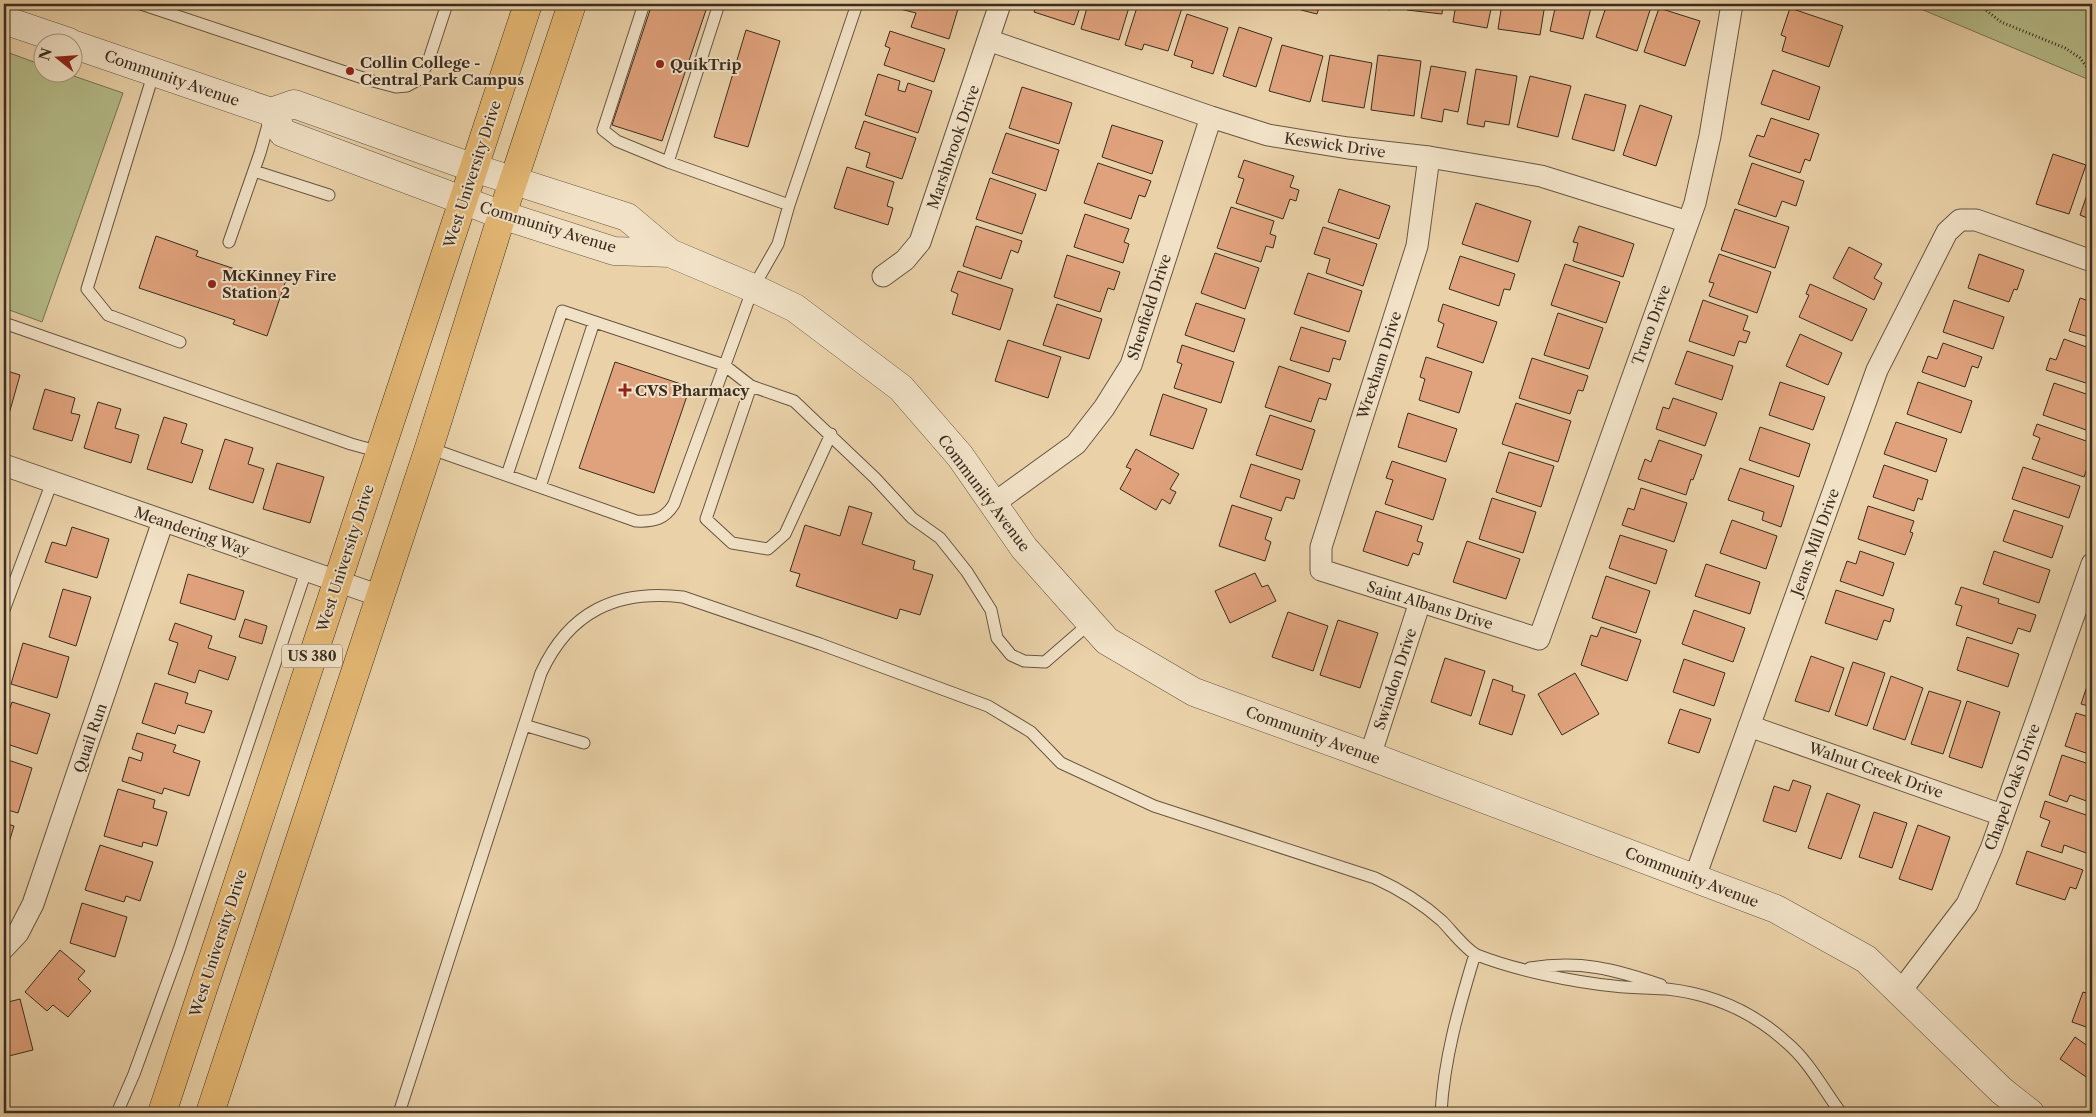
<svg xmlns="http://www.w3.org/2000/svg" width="2096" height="1117" viewBox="0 0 2096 1117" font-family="'Libre Caslon Text',serif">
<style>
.green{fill:#b5bc89;stroke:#787454}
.building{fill:#e0a27c;stroke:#3a2d20}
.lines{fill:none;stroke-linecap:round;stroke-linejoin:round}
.service-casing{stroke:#665642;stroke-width:13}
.minor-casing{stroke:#665642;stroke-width:23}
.tertiary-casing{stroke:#665642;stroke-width:29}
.trunk-casing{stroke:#3a2d20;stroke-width:29}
.path{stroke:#3a2d20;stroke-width:3;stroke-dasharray:1 2.5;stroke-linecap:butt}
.service{stroke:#f1e1c6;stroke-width:11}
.minor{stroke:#f1e1c6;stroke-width:21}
.tertiary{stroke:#f1e1c6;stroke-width:28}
.trunk{stroke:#e5b874;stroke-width:28}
.poi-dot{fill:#8f2418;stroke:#f1e1c6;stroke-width:2}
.labels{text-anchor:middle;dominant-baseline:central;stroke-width:4;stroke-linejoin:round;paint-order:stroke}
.shield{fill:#f1e1c6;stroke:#716352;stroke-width:1}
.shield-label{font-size:14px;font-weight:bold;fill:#3a2d20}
.poi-label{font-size:15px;font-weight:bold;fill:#3a2d20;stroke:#f1e1c6;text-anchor:start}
.street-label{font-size:15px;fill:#3a2d20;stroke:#f1e1c6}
</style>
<rect width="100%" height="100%" fill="#ead1a8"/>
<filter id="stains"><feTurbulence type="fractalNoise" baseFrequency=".004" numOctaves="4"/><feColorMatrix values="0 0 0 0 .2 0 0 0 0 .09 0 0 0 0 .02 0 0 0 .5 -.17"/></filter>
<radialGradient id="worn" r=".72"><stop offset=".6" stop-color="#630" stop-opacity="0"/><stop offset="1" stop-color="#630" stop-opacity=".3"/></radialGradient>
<path class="green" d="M1909 4H2092V81Z
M4 51 42 65V72L65 73 123 93 42 322 4 308Z"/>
<path class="building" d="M652 4H708L662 141 612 125Z
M902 4H954L953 7 958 9 949 39 911 27 916 13 900 9Z
M1036 4H1081L1074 25 1034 12Z
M1088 4H1130L1119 40 1081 29Z
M1138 4 1183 5 1168 51 1144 44 1142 50 1125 45Z
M1303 4H1320L1317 14 1301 10Z
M1365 4H1392L1390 10Z
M1407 4H1443L1442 14 1407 10Z
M1456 4H1492L1487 28 1453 22Z
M1502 4H1545L1540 35 1498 29Z
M1556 4H1592L1583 39 1550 31Z
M1607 4H1640L1651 7 1637 51 1596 37Z
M1659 8 1700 21 1685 66 1644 52Z
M1790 8 1843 26 1829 67 1782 51 1786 37 1781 35Z
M1187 14 1228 28 1213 74 1191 67 1193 61 1174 55Z
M1239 27 1272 38 1256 87 1223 76Z
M746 30 780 41 748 147 714 137Z
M890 31 945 49 934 82 884 65 890 48 885 46Z
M1282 45 1323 56 1310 102 1269 91Z
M1330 55 1372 63 1364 108 1322 101Z
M1378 55 1421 61 1414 116 1371 110Z
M1431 66 1466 72 1458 112 1444 109 1442 122 1421 118Z
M1476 69 1517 76 1509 125 1485 121 1484 127 1467 124Z
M1773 70 1820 87 1809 120 1761 104Z
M878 74 900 81 898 90 905 92 908 83 932 91 918 133 865 115Z
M1530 76 1571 86 1558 137 1517 127Z
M1022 87 1072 103 1059 144 1009 128Z
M1585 94 1626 105 1614 151 1572 139Z
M1640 105 1672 116 1656 166 1623 155Z
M1771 118 1819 134 1810 161 1805 159 1800 173 1749 156 1757 135 1764 137Z
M864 121 916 138 902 179 866 167 870 153 855 148Z
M1112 125 1163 141 1152 174 1102 157Z
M1006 133 1059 150 1046 191 992 173Z
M2053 154 2086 165 2069 214 2036 204Z
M1244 160 1294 176 1290 187 1299 190 1296 201 1290 199 1283 219 1236 203 1244 179 1238 177Z
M1098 163 1151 181 1145 197 1139 195 1131 219 1084 203Z
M1752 163 1804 181 1796 206 1782 201 1776 217 1738 204Z
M847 167 894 182 887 206 893 208 888 225 834 208Z
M990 178 1036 194 1022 234 976 219Z
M2092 180V220L2080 215Z
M1339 189 1390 206 1379 239 1328 222Z
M1476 203 1531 221 1518 262 1462 244Z
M1231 207 1274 221 1270 234 1276 236 1273 248 1266 246 1261 262 1217 248Z
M1735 209 1789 227 1775 268 1721 250Z
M1085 214 1129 229 1124 242 1129 244 1123 263 1074 247Z
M976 226 1022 241 1018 253 1011 250 1001 279 963 266Z
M1579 226 1634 244 1623 277 1573 261 1578 243 1573 242Z
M1323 227 1377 244 1363 286 1326 273 1330 259 1314 254Z
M156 236 198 251 196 256 250 274 252 269 286 280 267 336 233 324 235 320 139 288Z
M1849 247 1882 264 1874 278 1882 283 1874 300 1833 278Z
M1215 253 1259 268 1245 309 1201 293Z
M1719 254 1771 272 1757 313 1709 296 1714 283 1709 282Z
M1979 254 2024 270 2017 290 2014 289 2009 302 1968 288Z
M1067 255 1120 272 1114 290 1108 288 1100 312 1054 297Z
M1460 256 1515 274 1510 290 1504 289 1499 306 1449 289Z
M1565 264 1620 282 1606 323 1551 305Z
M958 271 1013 289 1000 330 952 314 958 294 951 291Z
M1308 273 1362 291 1349 332 1294 314Z
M1810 284 1867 309 1852 341 1799 317 1809 295 1806 294Z
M2080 298 2092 302V338L2069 331Z
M1703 300 1748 316 1743 330 1750 332 1746 343 1739 341 1734 356 1689 341Z
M1954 300 2004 317 1993 349 1943 332Z
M1196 303 1245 319 1234 352 1185 335Z
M1057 304 1102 319 1089 359 1043 345Z
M1443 304 1497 322 1483 363 1437 347 1444 324 1438 321Z
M1558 313 1603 328 1589 369 1544 355Z
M1301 327 1346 341 1340 360 1333 358 1329 372 1290 360Z
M1800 334 1842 353 1828 385 1786 366Z
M2064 339 2092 349V385L2046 370 2050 358 2056 360Z
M1008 340 1061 357 1048 398 995 381Z
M1943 343 1982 357 1978 368 1972 366 1965 387 1922 372 1928 356 1937 359Z
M1182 345 1234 362 1221 403 1174 388 1182 364 1177 362Z
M1687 351 1733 366 1722 400 1675 384Z
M1426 357 1472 372 1459 413 1419 400 1425 379 1420 377Z
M1532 358 1588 376 1583 391 1578 390 1570 414 1519 398Z
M615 362 690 387 654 493 579 468Z
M1279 366 1331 384 1326 400 1319 398 1311 422 1265 407Z
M4 370 20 375 9 414 4 412Z
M1780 382 1825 397 1813 430 1769 415Z
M1918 382 1972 401 1961 433 1907 414Z
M2054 383 2092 396V432L2043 415Z
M45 389 75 398 71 413 80 415 72 441 33 429Z
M1163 394 1207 409 1193 449 1150 435Z
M1673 398 1717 413 1705 446 1656 429 1663 407 1669 409Z
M98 402 121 409 115 428 139 435 131 463 84 448Z
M1516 403 1571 421 1558 462 1502 444Z
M1408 413 1457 429 1446 462 1398 447Z
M1270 415 1315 430 1302 470 1256 455Z
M164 417 187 424 181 443 203 450 192 483 147 469Z
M1896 422 1947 439 1936 472 1884 454Z
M2037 424 2092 443V454L2084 477 2032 459 2040 438 2033 435Z
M1760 427 1810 444 1799 477 1749 460Z
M225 439 253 448 248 464 264 469 253 503 209 489Z
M1659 440 1702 455 1693 480 1691 479 1686 495 1638 479 1645 459 1651 462Z
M1136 449 1179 474 1170 489 1176 492 1170 504 1162 499 1156 510 1120 489 1131 469 1126 467Z
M1509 452 1554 466 1541 507 1496 492Z
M1392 461 1446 479 1433 520 1385 504 1393 480 1386 478Z
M277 463 324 477 310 523 263 509Z
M1251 464 1300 480 1294 499 1286 497 1281 511 1240 497Z
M1884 465 1928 480 1922 500 1918 498 1914 511 1873 497Z
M2023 467 2080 486 2069 518 2012 499Z
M1740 468 1794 486 1781 527 1762 520 1764 512 1728 500Z
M1641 488 1687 503 1674 542 1622 525 1628 508 1634 510Z
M1492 498 1536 512 1523 553 1479 539Z
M1232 505 1272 518 1265 539 1271 542 1265 561 1219 546Z
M849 506 872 513 862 544 915 561 913 569 933 575 920 615 900 609 897 619 796 586 800 574 790 571 805 525 840 536Z
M1868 506 1914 521 1910 532 1913 533 1905 555 1858 539Z
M2014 510 2063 526 2052 558 2003 541Z
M1376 511 1422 526 1417 541 1423 543 1419 555 1413 553 1408 566 1363 551Z
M1732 520 1777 536 1766 569 1720 553Z
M72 527 109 539 97 578 45 562 52 542 66 546Z
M1620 535 1667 550 1656 584 1609 568Z
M1467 541 1520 559 1506 599 1453 582Z
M1860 551 1894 563 1883 596 1840 581 1847 561 1856 564Z
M1994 551 2050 570 2039 603 1983 584Z
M1706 564 1760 582 1750 614 1695 596Z
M1255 573 1262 587 1268 585 1276 601 1230 623 1215 591Z
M188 574 244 591 235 620 180 603Z
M1606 576 1650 591 1636 633 1592 618Z
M1961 587 1999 599 1998 603 2036 615 2030 632 2018 628 2012 644 1956 625 1962 606 1955 604Z
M63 589 91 597 76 646 49 637Z
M1836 590 1894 609 1890 622 1884 620 1877 640 1825 623Z
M1694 610 1745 628 1733 662 1682 644Z
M1288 612 1328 626 1313 671 1272 657Z
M245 619 267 626 262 644 239 637Z
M1338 620 1378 633 1360 688 1320 675Z
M175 623 212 636 208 648 236 657 228 680 199 670 195 683 168 674 178 643 169 640Z
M1601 627 1641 640 1627 681 1581 665 1591 635 1597 637Z
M1967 637 2019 654 2008 687 1957 670Z
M23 643 69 657 57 698 11 684Z
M1811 656 1844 668 1829 712 1795 701Z
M1445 658 1485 671 1471 716 1431 702Z
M1684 659 1725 673 1714 706 1673 692Z
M1853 662 1885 673 1867 726 1835 715Z
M2092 671V707L2081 704Z
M1575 673 1599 714 1562 735 1538 694Z
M1891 676 1923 688 1905 740 1873 729Z
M1493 679 1513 686 1512 691 1525 695 1512 735 1479 724Z
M155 683 188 693 185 703 212 711 204 733 178 725 175 734 142 723Z
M1929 691 1961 701 1943 754 1911 744Z
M1967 701 2000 712 1982 768 1949 757Z
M12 702 50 714 37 754 4 743V719H6Z
M1680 709 1711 719 1699 753 1668 743Z
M2076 713 2092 718V755L2065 746Z
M137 733 176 745 173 752 200 761 189 796 164 788 162 794 122 781 129 757 141 761 143 753 132 749Z
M2062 755 2092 765V803L2070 795 2067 802 2049 795Z
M8 760 32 768 18 813 4 809V775Z
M1793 780 1811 786 1796 832 1763 821 1774 786 1789 791Z
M118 789 155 800 153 808 167 812 157 846 143 842 142 847 104 836Z
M1827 793 1860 805 1841 859 1808 848Z
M2045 801 2092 817V855L2064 845 2062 853 2041 846 2050 821 2040 817Z
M1874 812 1907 823 1892 868 1859 857Z
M4 823 14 826 4 859Z
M1918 825 1950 837 1932 890 1899 879Z
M100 845 153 862 140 901 126 896 124 902 85 890Z
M2027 851 2083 870 2076 889 2070 887 2065 900 2016 884Z
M82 903 127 917 115 957 70 943Z
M60 950 85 971 78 979 91 991 68 1017 53 1005 47 1011 25 992Z
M2092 968V987L2087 985Z
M2083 992 2092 995V1029L2072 1022Z
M20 999 33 1050 9 1056 4 1037V1003Z
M2075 1037 2092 1049V1081L2060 1059Z"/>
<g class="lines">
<defs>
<path id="service" d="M141 4 369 80 396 87 407 86 418 80 427 65 447 4
M644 4 603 130 617 141 668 162
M719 4 668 162 789 205
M6 21 12 4
M154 72 87 289 108 315 180 342
M254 171 329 195
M229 242 260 153 270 118
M4 323 351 444 380 452
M751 386 706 519 732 543 768 549 785 534 831 434
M429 448 636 521C654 522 665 519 674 504L753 288 778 244 789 205 857 4
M507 475 562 311 724 365 751 386 794 401 875 478 912 518 940 538 967 572 991 610 997 638 1011 655 1024 661 1045 662 1090 623
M540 487 594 322
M4 610 52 482
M524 725 584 743
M1530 968C1580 960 1614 969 1661 985
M4 1111 9 1113
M117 1113 134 1074 179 950 306 571
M399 1113 541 673C569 612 616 589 683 597L820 644 988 706 1031 732 1061 763 1154 806 1375 878C1399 889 1422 903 1442 921 1451 930 1466 950 1477 955 1515 970 1573 982 1614 986 1631 988 1649 988 1667 989 1712 994 1752 1011 1786 1042 1809 1061 1823 1089 1841 1113
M1441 1113C1444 1058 1459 1007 1475 954"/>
<path id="minor" d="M988 40 1211 117 1268 135 1348 148 1429 157 1541 176 1688 222
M1429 157 1417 246 1321 547V570L1539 639 1695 203 1710 136 1732 4
M883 276 905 260 920 242 1000 4
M4 465 380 596
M993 504 1076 444 1104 408 1131 365 1211 117
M1749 726 2002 815
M1370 756 1420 602
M1695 877 1877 370 1947 232 1960 220H1976L2092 261
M4 948 18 933 33 904 163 521
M1900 992 1967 904 1991 849 2092 564"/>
<path id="tertiary" d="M4 20 69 42
M72 44 271 112 294 104 474 168 627 217 670 253 753 288 795 308 901 388 960 456 1024 548 1107 641 1194 692 1370 756 1776 909 1866 959 2002 1091 2030 1113
M271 112 283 133 502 215 614 251 670 253"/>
<path id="trunk" d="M162 1113 528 4
M210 1113 429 448 502 215 572 4"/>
</defs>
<use href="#service" class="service-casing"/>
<use href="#minor" class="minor-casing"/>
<use href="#tertiary" class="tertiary-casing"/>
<use href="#trunk" class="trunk-casing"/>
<path class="path" d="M1978 4 2001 22 2065 48 2080 58 2092 74"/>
<use href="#service" class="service"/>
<use href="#minor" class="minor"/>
<use href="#tertiary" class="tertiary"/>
<use href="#trunk" class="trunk"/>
</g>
<g class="poi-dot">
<circle cx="660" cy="64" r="5"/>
<circle cx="350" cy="71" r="5"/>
<circle cx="212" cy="284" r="5"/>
<path d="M622.5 382.5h5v5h5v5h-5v5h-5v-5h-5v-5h5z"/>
</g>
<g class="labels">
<rect class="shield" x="282" y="644.5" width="60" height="23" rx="4"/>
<g class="shield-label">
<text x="312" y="656">US 380</text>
</g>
<g class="poi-label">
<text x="360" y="62">Collin College -<tspan x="360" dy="17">Central Park Campus</tspan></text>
<text x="670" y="64">QuikTrip</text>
<text x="222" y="275">McKinney Fire<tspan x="222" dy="17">Station 2</tspan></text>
<text x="635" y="390">CVS Pharmacy</text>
</g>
<g class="street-label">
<text transform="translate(172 78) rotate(19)">Community Avenue</text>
<text transform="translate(1335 145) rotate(8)">Keswick Drive</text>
<text transform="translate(953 147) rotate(-71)">Marshbrook Drive</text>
<text transform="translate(472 174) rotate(-72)">West University Drive</text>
<text transform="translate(548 227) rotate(17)">Community Avenue</text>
<text transform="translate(1149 307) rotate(-72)">Shenfield Drive</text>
<text transform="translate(1651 325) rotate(-70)">Truro Drive</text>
<text transform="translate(1379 365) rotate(-72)">Wrexham Drive</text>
<text transform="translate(984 493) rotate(53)">Community Avenue</text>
<text transform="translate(192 531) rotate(19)">Meandering Way</text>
<text transform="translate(1815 542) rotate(-70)">Jeans Mill Drive</text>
<text transform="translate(345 558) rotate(-72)">West University Drive</text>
<text transform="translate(1430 605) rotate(17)">Saint Albans Drive</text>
<text transform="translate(1395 679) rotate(-72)">Swindon Drive</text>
<text transform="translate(1313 735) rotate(20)">Community Avenue</text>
<text transform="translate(90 738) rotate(-71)">Quail Run</text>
<text transform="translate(1876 770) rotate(19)">Walnut Creek Drive</text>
<text transform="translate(2012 787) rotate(-70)">Chapel Oaks Drive</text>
<text transform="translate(1692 877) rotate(21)">Community Avenue</text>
<text transform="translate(218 943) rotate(-72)">West University Drive</text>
</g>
</g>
<rect width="2096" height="1117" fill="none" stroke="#ead1a8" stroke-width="20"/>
<rect x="5" y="5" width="2086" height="1107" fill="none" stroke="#3a2d20" stroke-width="2.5"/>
<rect x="10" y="10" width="2076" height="1097" fill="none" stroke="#3a2d20"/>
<g transform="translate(58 58) rotate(287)"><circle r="24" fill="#f1e1c6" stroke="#a89984"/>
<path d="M0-4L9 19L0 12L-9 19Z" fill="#8f2418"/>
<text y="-8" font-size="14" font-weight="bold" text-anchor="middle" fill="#3a2d20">N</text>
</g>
<rect width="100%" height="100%" filter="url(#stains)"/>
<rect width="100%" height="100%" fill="url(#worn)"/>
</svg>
